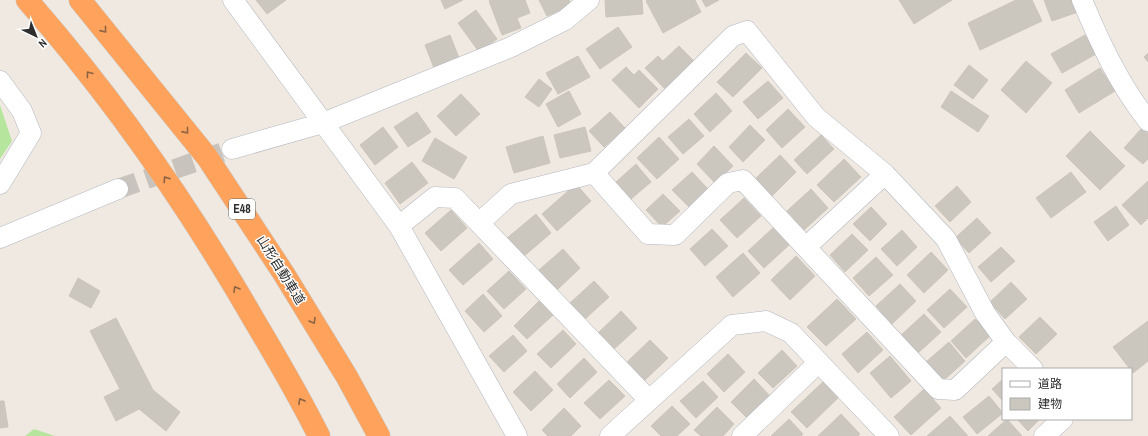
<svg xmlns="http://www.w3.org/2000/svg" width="1148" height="436" viewBox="0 0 1148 436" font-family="'Archivo Narrow','Noto Sans JP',sans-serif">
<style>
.green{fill:#b6e59e}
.building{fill:#cbc7bf;stroke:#cbc5ba}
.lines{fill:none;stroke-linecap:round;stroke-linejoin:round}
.minor-tunnel{stroke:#c8c4bd;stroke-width:20;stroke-dasharray:20 10;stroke-linecap:butt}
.minor-casing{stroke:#b4b7c1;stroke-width:21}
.highway-casing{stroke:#c9c9c9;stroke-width:23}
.minor{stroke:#fff;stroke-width:20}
.highway{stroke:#ffa35c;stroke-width:22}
.oneway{stroke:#8c6343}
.labels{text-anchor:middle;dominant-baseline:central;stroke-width:3;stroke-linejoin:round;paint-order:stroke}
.shield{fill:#fff;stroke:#6d6d6d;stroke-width:1}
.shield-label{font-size:12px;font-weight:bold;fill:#2e2e2e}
.street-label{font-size:13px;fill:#2e2e2e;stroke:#fff}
</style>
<rect width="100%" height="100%" fill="#efe9e1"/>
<path class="green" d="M0 105 12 141 0 159Z
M34 429 55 436H25Z"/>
<path class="building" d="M256 0H286L267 14Z
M441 0H463L445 9Z
M491 0H525L530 13 517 18 521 28 502 35 489 1Z
M539 0H569L572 5 547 16Z
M605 0H642L643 14 606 17Z
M647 0H695L701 12 663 33 646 1Z
M702 0H719L706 7Z
M899 0H952L914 24Z
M1016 0H1032L1042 21 980 50 968 23Z
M1044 0H1074L1078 12 1052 21Z
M476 10 497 39 479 52 458 23Z
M618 27 632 47 600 69 586 49Z
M450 35 459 58 434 68 425 45Z
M1085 35 1096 54 1062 73 1051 54Z
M679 46 694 61 665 89 645 68 658 56 663 61Z
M746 53 762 68 733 97 717 82Z
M1148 53V62L1144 57Z
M578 56 590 77 558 94 546 73Z
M1026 61 1052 83 1026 113 1001 90Z
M969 65 988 80 973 99 954 85Z
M626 67 634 75 639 70 658 89 639 108 612 80Z
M1100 68 1115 91 1079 113 1065 90Z
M539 79 552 89 539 107 525 97Z
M768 81 783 98 758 119 743 102Z
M569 91 581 114 558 127 546 104Z
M951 91 989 116 978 132 941 107Z
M716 93 732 111 710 132 694 114Z
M461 94 480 114 456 136 437 116Z
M788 109 805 127 782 148 766 130Z
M417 112 431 132 408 147 394 127Z
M610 112 625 128 604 147 589 131Z
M689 119 704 136 683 154 668 137Z
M750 125 765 140 743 162 729 147Z
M383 127 398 147 375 165 360 145Z
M585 127 591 151 560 158 554 135Z
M1142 128 1148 133V159L1143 164 1124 148Z
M1090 131 1125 166 1100 190 1066 156Z
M821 135 834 149 807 174 794 160Z
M543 136 550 163 514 173 506 147Z
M659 137 679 159 657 179 637 158Z
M435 138 467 157 454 179 422 161Z
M714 146 733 166 715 183 697 164Z
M780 155 796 172 771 197 754 180Z
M844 159 861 177 834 202 817 185Z
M412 162 428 183 400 204 385 183Z
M636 164 651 182 631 199 616 182Z
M692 172 708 189 689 207 672 190Z
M1071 172 1086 192 1051 218 1036 198Z
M1148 181V218L1141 225 1122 205Z
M576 184 591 201 557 231 542 214Z
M957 186 971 202 950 222 935 206Z
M811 189 828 208 804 230 787 211Z
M663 194 680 211 662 227 646 210Z
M744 198 761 216 737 238 720 220Z
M1116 206 1129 225 1108 241 1094 222Z
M871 207 887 224 870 241 853 224Z
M451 210 467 228 441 251 425 233Z
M536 214 551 233 523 257 507 238Z
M977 218 991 233 969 253 955 238Z
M773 228 789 245 764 268 748 251Z
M712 229 728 246 705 266 690 249Z
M902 230 917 247 897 266 881 249Z
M852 234 868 250 845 272 830 255Z
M479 243 493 259 463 285 449 270Z
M1001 247 1015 261 991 282 978 267Z
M563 249 580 268 557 290 539 270Z
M931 252 948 270 924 293 907 275Z
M743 253 760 273 733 297 716 277Z
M796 256 815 276 790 300 771 280Z
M876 257 893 275 869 296 853 278Z
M509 271 526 289 504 309 487 291Z
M78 278 100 291 91 308 69 296Z
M594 281 609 297 584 320 570 303Z
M1011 282 1027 299 1005 319 990 302Z
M900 284 916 301 892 324 876 306Z
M950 289 967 307 944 328 927 310Z
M483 294 502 316 484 332 465 311Z
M837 299 856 319 826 346 807 327Z
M539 301 553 315 527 339 514 326Z
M621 311 637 328 613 350 597 334Z
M924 314 941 332 917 354 900 336Z
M1040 317 1057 334 1036 354 1019 337Z
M116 318 153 390 180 412 166 431 139 409 116 421 104 397 120 389 90 331Z
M975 319 991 335 966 358 951 341Z
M1148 321V361L1133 373 1113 347Z
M563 330 576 344 551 368 537 354Z
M867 332 883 350 858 373 842 354Z
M513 335 527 351 504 372 489 356Z
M650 340 668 358 644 381 626 363Z
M949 342 965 361 943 381 926 362Z
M782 350 797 366 773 388 758 373Z
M728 354 745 372 724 392 707 374Z
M890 356 911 381 891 398 870 373Z
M584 358 597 372 570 398 557 384Z
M535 371 553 390 531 411 513 392Z
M754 379 771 397 748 419 731 402Z
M1003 379V401L992 389Z
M609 380 625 396 600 419 584 403Z
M703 381 718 397 696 418 680 401Z
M824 381 839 397 807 428 791 412Z
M924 389 941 408 911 435 894 417Z
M989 396 1003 413 977 434 963 417Z
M0 401H4L8 427 0 428Z
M672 406 690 424 677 436H661L651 426Z
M717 407 734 424 723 436H701L694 430Z
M564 408 581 426 571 436H548L542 430Z
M841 414 860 434 858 436H818Z
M950 416 968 436H927Z
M789 419 803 434 801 436H771Z
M1007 419 1022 436H988Z
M1017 419H1040L1028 431Z"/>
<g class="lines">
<path class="minor-tunnel" d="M118 189 232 149"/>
<defs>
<path id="minor" d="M233 0 399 226 517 436
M1082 0C1100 43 1119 84 1148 121
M0 81 22 111 31 133 0 184
M232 149 323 123 511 47 565 20 589 0
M594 173 648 234 675 235 728 183 743 180 938 389 955 390 1006 342
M479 223 511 194 594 173 733 36 747 31 816 117 885 174 946 239 985 313 1006 342 1033 369
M399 226 435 197 455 198 649 400
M0 238 118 189
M806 247 885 174
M610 436 732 325 766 321 791 333 889 436
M742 436 819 362
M1044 436 1063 419"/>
<path id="highway" d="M27 0C115 100 191 210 257 325 279 362 300 398 319 436
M80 0 207 157 284 274 347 377 379 436"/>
</defs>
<use href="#minor" class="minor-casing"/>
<use href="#highway" class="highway-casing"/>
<use href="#minor" class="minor"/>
<use href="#highway" class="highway"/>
</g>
<defs><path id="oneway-chevron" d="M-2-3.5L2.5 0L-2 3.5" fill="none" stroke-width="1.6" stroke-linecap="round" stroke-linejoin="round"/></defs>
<g class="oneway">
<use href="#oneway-chevron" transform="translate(104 30) rotate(51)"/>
<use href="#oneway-chevron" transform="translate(89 74) rotate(-127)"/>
<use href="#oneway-chevron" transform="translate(186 131) rotate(51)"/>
<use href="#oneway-chevron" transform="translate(166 179) rotate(-123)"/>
<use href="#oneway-chevron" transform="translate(236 289) rotate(-120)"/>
<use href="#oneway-chevron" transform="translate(313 321) rotate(59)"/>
<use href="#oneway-chevron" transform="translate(301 401) rotate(-119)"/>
</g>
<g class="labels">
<rect class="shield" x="229" y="199" width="26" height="20" rx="3"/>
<g class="shield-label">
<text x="242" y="209">E48</text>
</g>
<g class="street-label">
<text transform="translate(281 270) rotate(58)">山形自動車道</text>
</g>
</g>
<rect x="1002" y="368" width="130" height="52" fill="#ffffff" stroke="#ababab"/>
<rect x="1010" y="381" width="20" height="6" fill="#ffffff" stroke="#ababab"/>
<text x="1038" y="388" font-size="12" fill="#2e2e2e">道路</text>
<rect x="1010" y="398" width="20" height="12" fill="#cbc7bf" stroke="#ababab"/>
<text x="1038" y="408" font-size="12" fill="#2e2e2e">建物</text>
<g transform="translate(36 36) rotate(137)" stroke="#ffffff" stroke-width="3" paint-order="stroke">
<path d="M0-3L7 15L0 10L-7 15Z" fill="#2e2e2e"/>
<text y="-6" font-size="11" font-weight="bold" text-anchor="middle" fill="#2e2e2e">N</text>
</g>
</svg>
